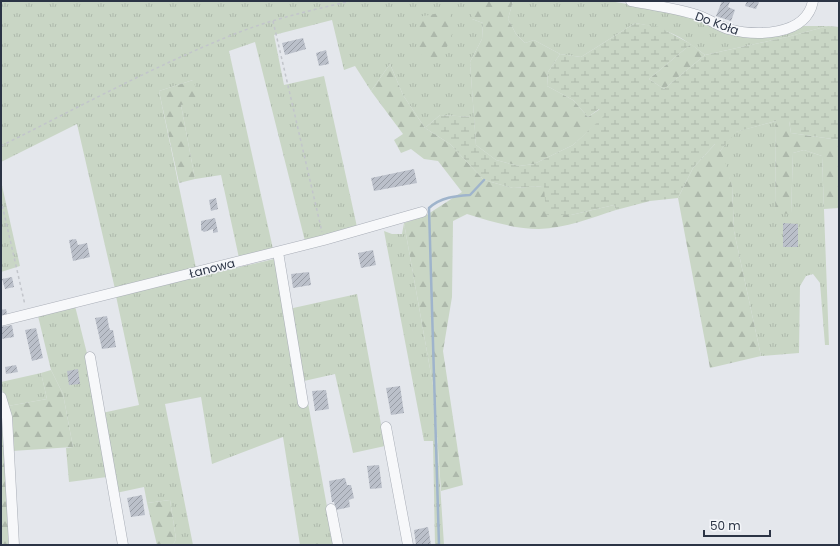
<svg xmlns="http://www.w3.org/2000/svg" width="840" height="546" viewBox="0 0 840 546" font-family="Poppins,sans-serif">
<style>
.grass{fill:url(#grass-tufts)}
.forest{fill:url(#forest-firs)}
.wetland{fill:url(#wetland-marsh)}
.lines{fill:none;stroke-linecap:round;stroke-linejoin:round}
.stream{stroke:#9fb4cc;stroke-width:2.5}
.building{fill:url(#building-hatch)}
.minor-casing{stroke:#a9aeb7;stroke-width:11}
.path{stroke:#c2c5cb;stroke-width:1.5;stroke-dasharray:3 3;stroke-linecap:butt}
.minor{stroke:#f7f8fa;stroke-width:10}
.labels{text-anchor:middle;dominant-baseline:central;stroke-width:3;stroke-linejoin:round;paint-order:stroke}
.street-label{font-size:12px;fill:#2b3445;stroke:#f4f6f9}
</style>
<defs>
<pattern id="grass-tufts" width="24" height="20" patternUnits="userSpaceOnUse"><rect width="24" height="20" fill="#c9d6c5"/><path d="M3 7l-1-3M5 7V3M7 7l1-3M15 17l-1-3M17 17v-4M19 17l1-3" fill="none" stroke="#adb8ab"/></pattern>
<pattern id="forest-firs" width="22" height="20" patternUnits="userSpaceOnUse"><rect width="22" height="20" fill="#c9d6c5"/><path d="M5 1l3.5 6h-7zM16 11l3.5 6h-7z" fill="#adb8ab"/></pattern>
<pattern id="wetland-marsh" width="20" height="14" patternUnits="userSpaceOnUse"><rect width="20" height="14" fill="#c9d6c5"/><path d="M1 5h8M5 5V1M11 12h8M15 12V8" fill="none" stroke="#adb8ab"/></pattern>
<pattern id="building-hatch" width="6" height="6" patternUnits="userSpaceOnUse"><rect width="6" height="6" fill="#bbc0ca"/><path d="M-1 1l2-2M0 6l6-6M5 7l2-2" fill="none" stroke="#989da6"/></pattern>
</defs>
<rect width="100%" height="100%" fill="#e4e7ec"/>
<path class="grass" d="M1 1H472V19L483 23 482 39 470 62 474 117 440 115 425 128 403 95 390 64 371 91 355 66 344 70 332 20 274 35 284 85 324 76 357 227 305 241 255 42 229 51 273 249 239 258 221 175 195 179 181 105 193 80 159 91 196 268 115 289 77 124 1 162Z
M513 1H609L672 11 701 20 722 30 784 33 803 26H828L787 37 705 55C682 36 665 28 635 23L581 57 560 54 534 40 525 43 516 34 508 19Z
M776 121 775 213H791L793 153 804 150 822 156 829 345H825L820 283 813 274 806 276 800 286 799 353 761 356 734 231 732 186 720 151 735 132Z
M1 181 20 266 1 272Z
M404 223 434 391 444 545H435L433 441H424L384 231 392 234H402Z
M274 259 284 310 357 294 385 446 353 453 335 374 304 381 334 545H300L283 437 212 464 201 397 165 404 193 545H173L176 539 170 500 147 503 144 487 116 493 107 477 69 482 66 448 73 447 63 394 51 370 38 316 75 306 102 413 139 405 116 296Z
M41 373 47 399 8 406 1 387V382Z"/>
<path class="forest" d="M472 1H513L508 19 516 34 525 43 534 40 560 54 548 72 547 86 573 100 588 117 600 109 605 116 573 145 534 164 519 166 496 160 476 145 470 62 482 39 483 23 472 19Z
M450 11 452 34 443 57 422 58 416 35 418 17Z
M691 44 705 55 664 89 649 79Z
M390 64 403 95 425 128 450 144 484 180 513 188 544 186 571 215 614 205 616 210C591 218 566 228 539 229 514 229 490 221 467 214L453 221 452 297 443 351 463 485 441 491 434 391 404 223 425 216 462 192 438 161 424 159 411 149 401 153 394 140 403 134 371 91Z
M193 80 200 100 181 105 195 179 179 183 159 91Z
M776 121H789L791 133 839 140V208L824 209 822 156 804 150 793 153 791 214 775 213Z
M716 143 724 158 732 186 734 231 761 356 710 368 678 198 693 168Z
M51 370 63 394 73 447 12 451 8 406 47 399 41 373Z
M1 404 5 418 9 545H1Z
M170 500 176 539 173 545H157L147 503Z"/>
<path class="wetland" d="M635 23 659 27 691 44 649 79 664 89 705 55 787 37 828 26 839 27V140L791 133 789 121H776L736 132 720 151 715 144 693 168 678 198 650 201 616 210 614 205 571 215H546L544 186 513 188 484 180 450 144 425 128 440 115 474 117 476 145 496 160 519 166 534 164 573 145 604 116 599 109 588 117 573 100 547 86 548 72 560 54 581 57Z"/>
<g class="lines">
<path class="stream" d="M439 545 429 208C441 197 456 196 470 195L484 180"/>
</g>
<path class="building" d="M722 1H730L728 7 735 10 731 21 716 16Z
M747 1 759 2 756 9 745 6Z
M303 38 306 49 285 55 282 43Z
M326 50 329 64 319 66 316 53Z
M414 169 417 183 374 191 371 178Z
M216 198 218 209 211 211 209 200Z
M215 218 218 232 213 233V229L204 232 201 230V221Z
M783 223 798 224V247H783Z
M76 239 78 245 87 243 90 257 73 261 69 240Z
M373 250 376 265 361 268 358 253Z
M309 272 311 285 293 288 291 274Z
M12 277 14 287 5 289 2 279Z
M6 309 7 314 1 316V310Z
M107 316 109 327 110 330H113L116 347 102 349 95 318Z
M12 325 14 337 1 339V327Z
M36 328 43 358 32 361 25 330Z
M16 365 18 372 6 374 5 367Z
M78 369 80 384 69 385 67 371Z
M400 386 404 413 391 415 386 388Z
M326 390 329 409 315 411 312 391Z
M379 465 382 488 370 489 367 466Z
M345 478 347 485H351L354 498 349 500 350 507 336 510 334 502H332L329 481Z
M142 495 145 515 131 517 127 498Z
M428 527 431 545H416L414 530Z"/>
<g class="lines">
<defs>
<path id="minor" d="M631 1C652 5 673 8 694 14 706 17 716 25 728 29 755 36 806 37 813 1
M278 252 303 403
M1 321 324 240 422 212
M90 357 123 545
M1 397 7 417 14 545
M386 427 408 545
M331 509 338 545"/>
</defs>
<use href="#minor" class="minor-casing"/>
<path class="path" d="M273 21 322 232
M1 146C79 107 156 65 237 33 273 19 312 10 351 1
M1 200 25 305"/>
<use href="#minor" class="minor"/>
</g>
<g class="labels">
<g class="street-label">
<text transform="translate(717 23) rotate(20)">Do Koła</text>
<text transform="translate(212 268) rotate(-14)">Łanowa</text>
</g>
</g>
<rect width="840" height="546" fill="none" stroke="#2b3445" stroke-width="4"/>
<path d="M704 530v6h66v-6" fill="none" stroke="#2b3445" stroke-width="2"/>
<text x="710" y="530" font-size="12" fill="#2b3445" stroke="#f4f6f9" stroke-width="3" paint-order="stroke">50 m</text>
</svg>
